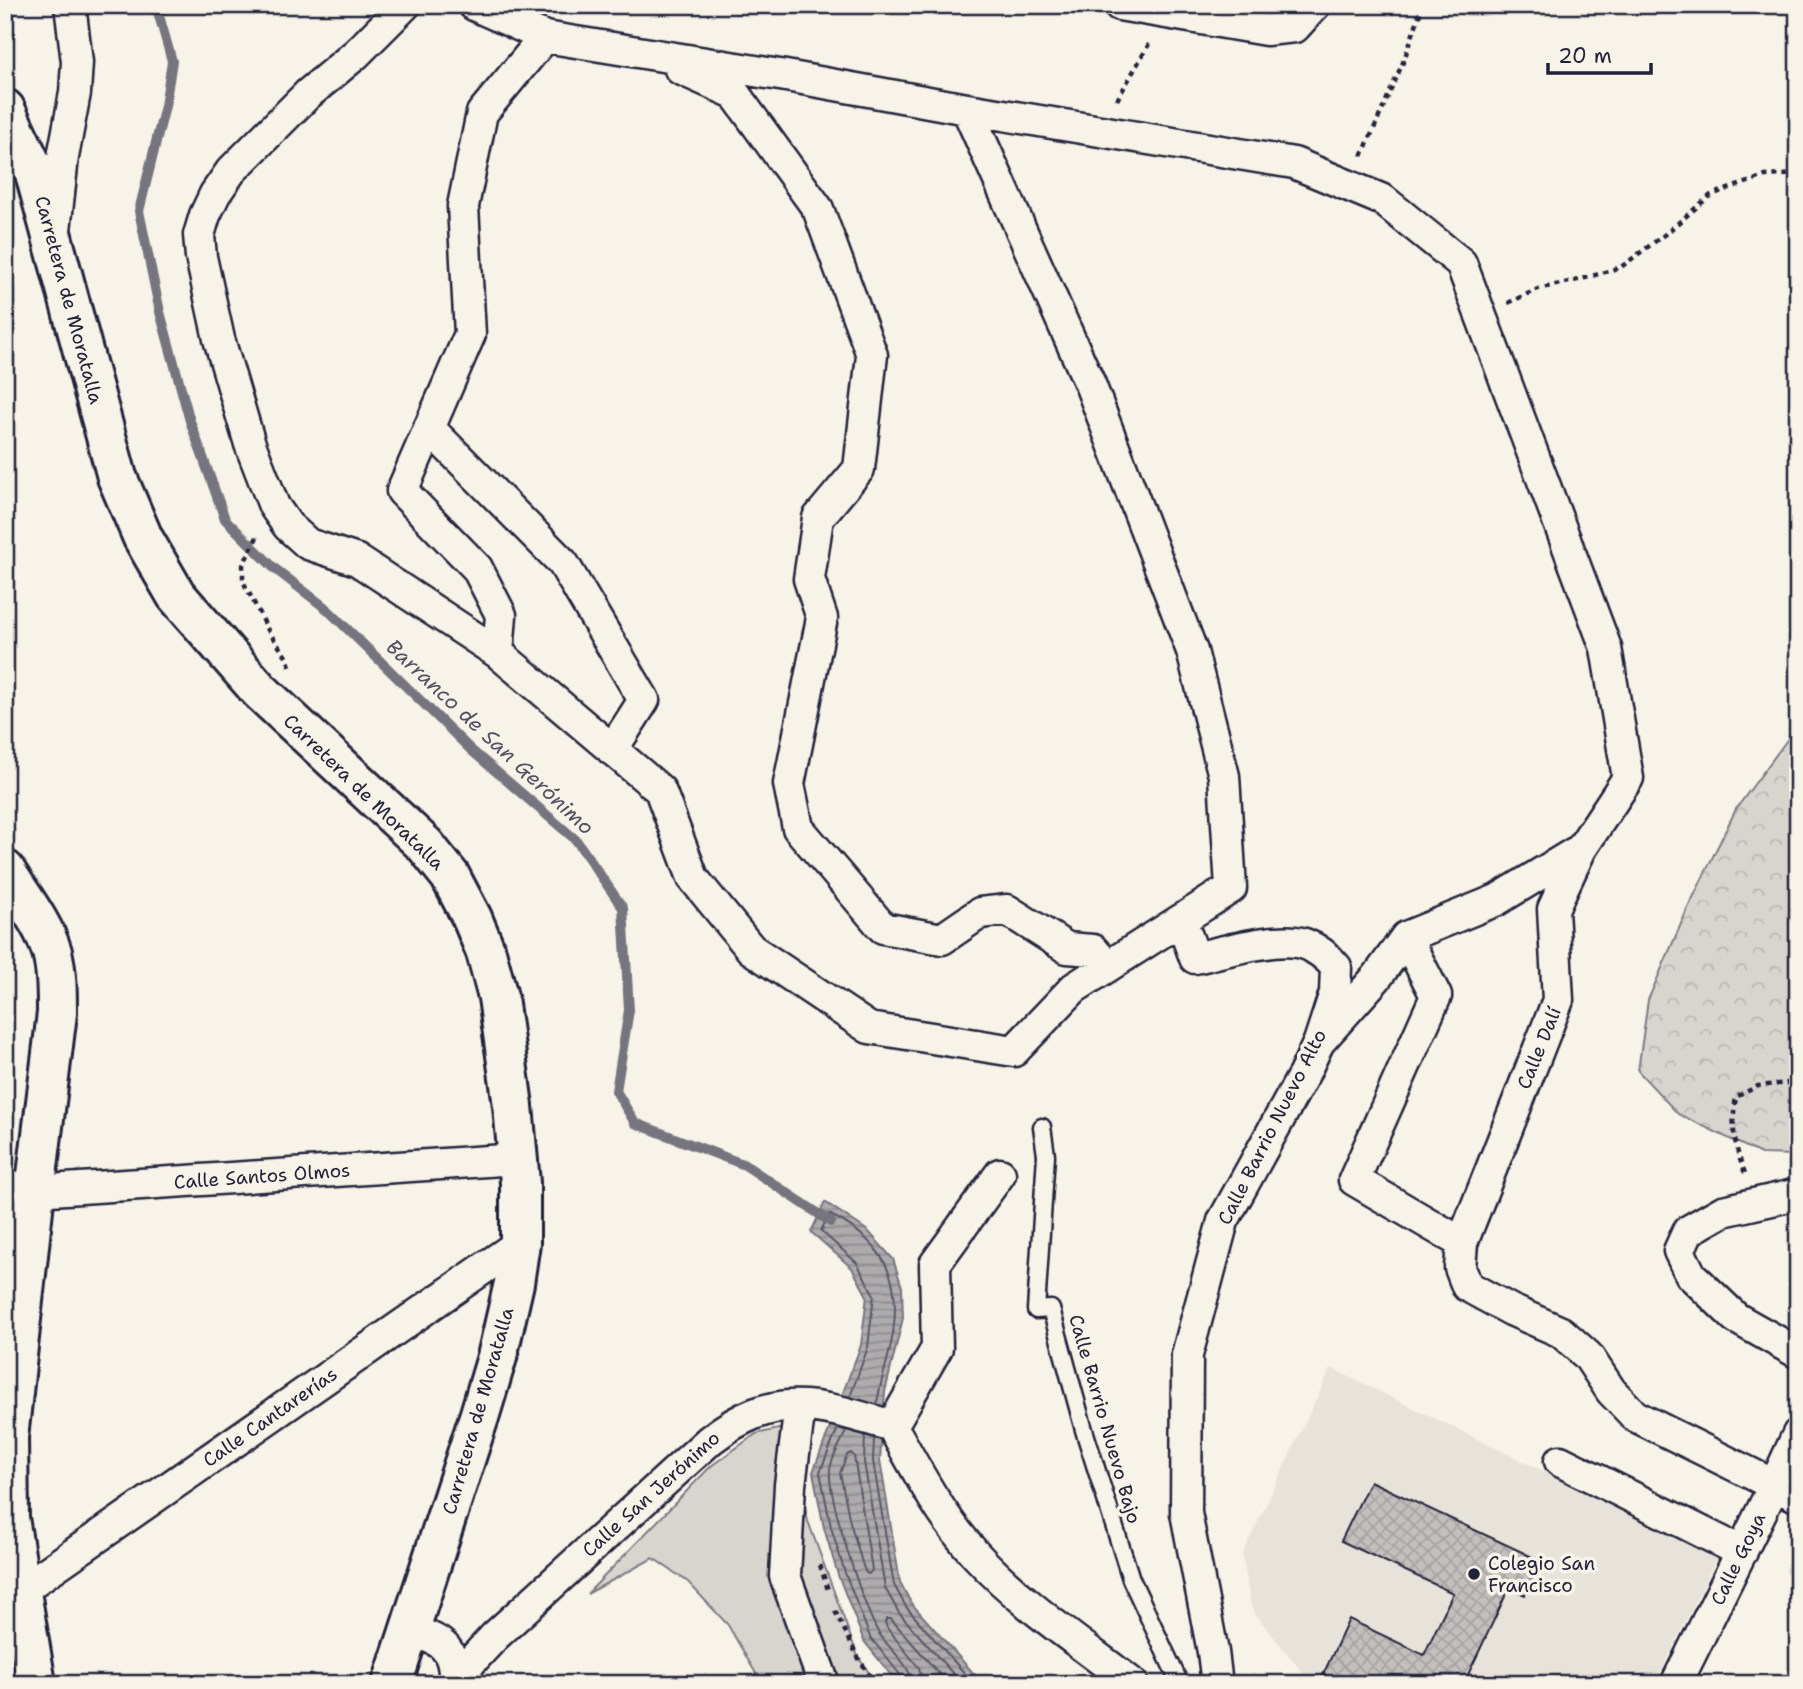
<svg xmlns="http://www.w3.org/2000/svg" width="1803" height="1689" viewBox="0 0 1803 1689" font-family="'Shantell Sans',sans-serif">
<style>
.built{fill:#e7e3db}
.forest{fill:url(#forest-crowns);stroke:#7d7c85;stroke-width:2}
.park{fill:#d8d5cf;stroke:#7d7c85;stroke-width:2}
.water{fill:url(#water-rules);stroke:#76747f;stroke-width:2}
.lines{fill:none;stroke-linecap:round;stroke-linejoin:round}
.shore{stroke:#5a5969;stroke-width:2}
.stream{stroke:#76747f;stroke-width:10}
.building{fill:url(#building-cross-hatch);stroke:#22223b;stroke-width:2}
.lane-casing{stroke:#22223b;stroke-width:21}
.street-casing{stroke:#22223b;stroke-width:35}
.secondary-casing{stroke:#22223b;stroke-width:44}
.path{stroke:#22223b;stroke-width:4.5;stroke-dasharray:5 5;stroke-linecap:butt}
.lane{stroke:#f7f3e8;stroke-width:16}
.street{stroke:#f7f3e8;stroke-width:30}
.secondary{stroke:#f7f3e8;stroke-width:38}
.poi-dot{fill:#22223b;stroke:#f7f3e8;stroke-width:2.5}
.labels{text-anchor:middle;dominant-baseline:central;stroke-width:7;stroke-linejoin:round;paint-order:stroke}
.street-label{font-size:19px;fill:#22223b;stroke:#f7f3e8}
.poi-label{font-size:19px;fill:#22223b;stroke:#f7f3e8;text-anchor:start}
.water-label{font-size:21px;font-style:italic;fill:#535263;stroke:#f7f3e8}
</style>
<defs>
<pattern id="forest-crowns" width="20" height="18" patternUnits="userSpaceOnUse" patternTransform="scale(1.75)"><rect width="20" height="18" fill="#d8d5cf"/><path d="M2 6a3 3 0 1 1 6 0M12 15a3 3 0 1 1 6 0" fill="none" stroke="#b9b7b3"/></pattern>
<pattern id="water-rules" width="6" height="5" patternUnits="userSpaceOnUse" patternTransform="scale(1.75)"><rect width="6" height="5" fill="#aeabad"/><path d="M0 2.5h6" fill="none" stroke="#8d8b8e"/></pattern>
<pattern id="building-cross-hatch" width="8" height="8" patternUnits="userSpaceOnUse" patternTransform="scale(1.75)"><rect width="8" height="8" fill="#c2bfbd"/><path d="M0 0l8 8M0 8l8-8" fill="none" stroke="#a6a4a3"/></pattern>
</defs>
<rect width="100%" height="100%" fill="#f7f3e8"/>
<filter id="ink" filterUnits="userSpaceOnUse"><feTurbulence type="fractalNoise" baseFrequency=".0143" numOctaves="2"/><feDisplacementMap in="SourceGraphic" scale="14" xChannelSelector="R" yChannelSelector="G"/><feConvolveMatrix kernelMatrix="1 2 1 2 8 2 1 2 1" color-interpolation-filters="sRGB"/></filter>
<g filter="url(#ink)">
<path class="built" d="M1331 1368 1718 1556 1655 1684H1312L1252 1610 1242 1555Z"/>
<path class="forest" d="M1798 725V1155L1761 1154 1678 1114 1638 1071 1648 1000 1687 910 1736 809Z"/>
<path class="park" d="M788 1427 808 1521 858 1657 877 1684H762L728 1625 688 1582 653 1558 587 1594 711 1466 756 1434Z"/>
<path class="water" d="M825 1202 868 1231 893 1259 902 1287 903 1318 885 1392 880 1460 900 1582 911 1603 983 1684H898L864 1641 838 1575 824 1528 813 1472 861 1345 867 1296 852 1268 811 1232Z"/>
<g class="lines">
<path class="shore" d="M850 1397 868 1347 874 1295 857 1263 821 1231 829 1214C894 1246 905 1291 888 1357 884 1373 879 1388 877 1404
M838 1428 820 1472 831 1527 845 1573 870 1637 902 1677 903 1684
M846 1430C842 1443 831 1457 830 1470 827 1494 865 1614 880 1635 890 1650 911 1665 912 1684
M865 1435 864 1462 885 1588 899 1613 962 1684
M874 1438 873 1461 894 1585 906 1607 974 1684
M851 1453 854 1456 872 1570 869 1574 866 1573 863 1566 850 1522 840 1473 847 1455Z
M923 1684 919 1668 887 1628 885 1622 887 1619H891L948 1684"/>
<path class="stream" d="M156 5 172 61 165 106 139 211 160 312 190 421 225 519 274 568 327 609 471 750 576 840 623 908 629 1010 616 1091 635 1123 745 1165 831 1222"/>
</g>
<path class="building" d="M1370 1481 1541 1561 1525 1595 1509 1588 1465 1681 1470 1684H1330L1321 1679 1349 1619 1424 1655 1453 1593 1341 1541Z"/>
<g class="lines">
<defs>
<path id="lane" d="M1042 1127 1046 1155 1036 1310 1051 1309 1084 1430 1131 1579 1180 1684"/>
<path id="street" d="M405 5 356 54 308 94 231 171 215 194 205 215 199 235 201 257 219 339 250 444 274 506 288 526 308 544 357 560 498 653 660 790 693 878 751 949 869 1028 1014 1051 1074 988 1231 888 1224 776 1192 651 1090 384 967 109
M474 5 545 37 786 76 967 109 1294 163 1383 200 1461 263 1606 648 1628 778 1581 849 1497 900 1406 937 1377 977 1319 1042
M1119 5 1266 30 1295 27 1315 5
M680 69 734 93 818 209 872 355 859 469 818 518 809 579 822 618 789 784 798 828 883 928 942 939 980 913 1007 910 1067 948 1093 950 1107 966
M55 230 63 157 75 93 77 62 70 5
M429 428 563 563 644 700 612 750
M498 653 501 615 477 568 402 491 470 334 463 206 482 113 545 37
M1581 849 1553 909 1558 1000 1462 1243 1460 1268 1467 1286 1511 1310 1561 1332 1588 1356 1611 1391 1635 1416 1798 1497
M1181 920 1195 958C1222 952 1280 935 1305 944 1318 949 1327 956 1336 967L1335 993 1319 1042 1304 1074 1223 1221 1187 1355 1186 1513 1213 1652 1217 1684
M1406 937 1436 996 1354 1180 1462 1243
M5 1185 35 1191 519 1159
M1798 1194 1723 1211 1688 1231 1679 1251 1691 1275 1736 1318 1798 1353
M800 1406 790 1485 785 1576 824 1684
M892 1426 937 1348 935 1264 1000 1174
M1560 1461 1742 1552
M20 1591 520 1243
M409 1630C441 1640 456 1647 454 1684
M456 1684 467 1666 495 1636 710 1440C776 1389 817 1404 892 1426 917 1471 941 1517 976 1555 1022 1605 1080 1643 1133 1684
M1676 1684 1774 1486 1798 1434"/>
<path id="secondary" d="M5 109 34 170 117 477 143 538 176 595 259 690 425 845 450 876 472 918 486 952 498 997 513 1106 520 1183V1243L514 1283 497 1357 480 1414 392 1684
M5 870C21 896 43 923 52 952 57 972 57 993 57 1013L35 1191 8 1438 9 1518 36 1684"/>
</defs>
<use href="#lane" class="lane-casing"/>
<use href="#street" class="street-casing"/>
<use href="#secondary" class="secondary-casing"/>
<path class="path" d="M1117 100 1149 44
M1362 156 1404 60 1423 5
M1508 303 1538 289 1582 279 1621 267 1664 235 1711 195 1765 176 1798 174
M257 537 243 565V581L269 632 287 658 290 666
M1745 1173C1734 1146 1731 1126 1736 1097L1758 1086 1798 1082
M820 1565 829 1593
M835 1611 858 1657 875 1684"/>
<use href="#lane" class="lane"/>
<use href="#street" class="street"/>
<use href="#secondary" class="secondary"/>
</g>
</g>
<circle class="poi-dot" cx="1474" cy="1574" r="7"/>
<g class="labels">
<g class="street-label">
<text transform="translate(69 300) rotate(75)">Carretera de Moratalla</text>
<text transform="translate(364 792) rotate(44)">Carretera de Moratalla</text>
<text transform="translate(1539 1048) rotate(-68)">Calle Dalí</text>
<text transform="translate(1272 1127) rotate(-63)">Calle Barrio Nuevo Alto</text>
<text transform="translate(262 1176) rotate(-4)">Calle Santos Olmos</text>
<text transform="translate(478 1411) rotate(-74)">Carretera de Moratalla</text>
<text transform="translate(270 1417) rotate(-35)">Calle Cantarerías</text>
<text transform="translate(1105 1419) rotate(74)">Calle Barrio Nuevo Bajo</text>
<text transform="translate(651 1494) rotate(-42)">Calle San Jerónimo</text>
<text transform="translate(1738 1559) rotate(-64)">Calle Goya</text>
</g>
<g class="poi-label">
<text x="1488" y="1563">Colegio San<tspan x="1488" dy="22">Francisco</tspan></text>
</g>
<g class="water-label">
<text transform="translate(490 737) rotate(43)">Barranco de San Gerónimo</text>
</g>
</g>
<rect width="1803" height="1689" fill="none" stroke="#f7f3e8" stroke-width="28"/>
<rect x="14" y="14" width="1775" height="1661" fill="none" stroke="#22223b" stroke-width="2.5" filter="url(#ink)"/>
<path d="M1548 63v10h103v-10" fill="none" stroke="#22223b" stroke-width="3.5"/>
<text x="1558" y="63" font-size="21" fill="#22223b" stroke="#f7f3e8" stroke-width="5" paint-order="stroke">20 m</text>
</svg>
